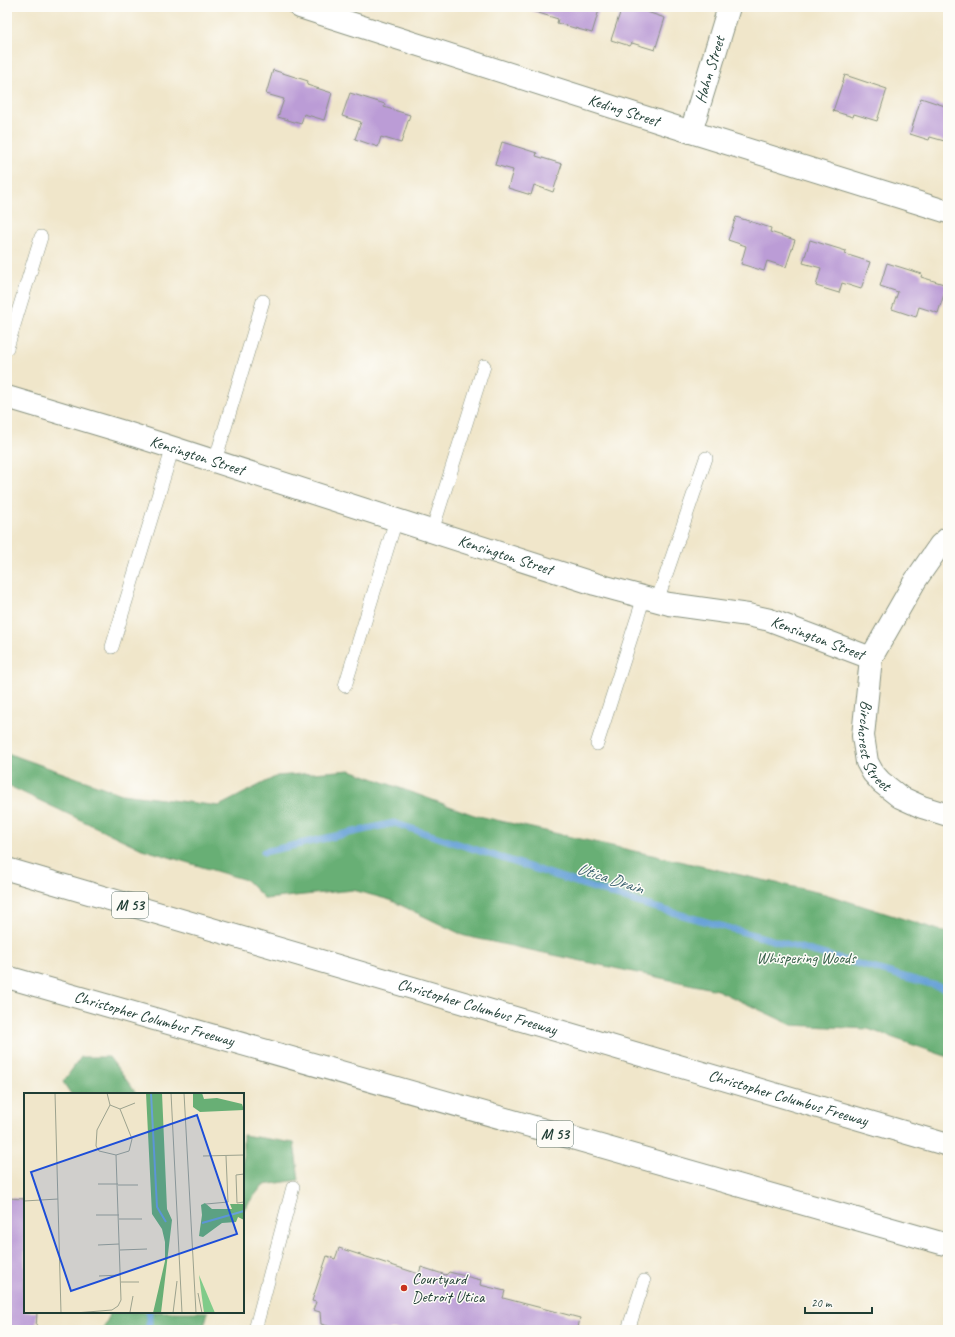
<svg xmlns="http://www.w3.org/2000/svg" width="955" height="1337" viewBox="0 0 955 1337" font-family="Caveat,sans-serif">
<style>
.forest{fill:#68af75;stroke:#447654}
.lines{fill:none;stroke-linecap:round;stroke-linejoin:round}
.stream{stroke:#68a2d7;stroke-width:7}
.building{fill:#bb9cd6}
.lane-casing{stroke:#88927f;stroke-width:14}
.street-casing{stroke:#88927f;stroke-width:24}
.highway-casing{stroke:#88927f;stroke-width:24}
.lane{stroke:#fff;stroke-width:13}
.street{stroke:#fff;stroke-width:22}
.highway{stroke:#fff;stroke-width:22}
.poi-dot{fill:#c8321e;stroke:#fdfcf7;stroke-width:1.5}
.labels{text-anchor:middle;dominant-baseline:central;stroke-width:3;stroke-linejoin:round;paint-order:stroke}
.shield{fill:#fdfcf7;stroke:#62766e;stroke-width:1}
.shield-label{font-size:15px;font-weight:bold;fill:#1f3d34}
.street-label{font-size:16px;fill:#1f3d34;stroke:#fdfcf7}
.park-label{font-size:16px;fill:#376049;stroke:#fdfcf7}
.poi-label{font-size:16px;fill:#1f3d34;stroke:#fdfcf7;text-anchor:start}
.water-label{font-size:17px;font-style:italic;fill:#39606d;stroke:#fdfcf7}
.inset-river{fill:none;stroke:#68a2d7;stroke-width:2}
.inset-road{fill:none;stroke:#9ca28e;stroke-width:1}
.view{fill:#1d4ed8;fill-opacity:0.15;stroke:#1d4ed8;stroke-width:2}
.inset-edge{fill:none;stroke:#1f3d34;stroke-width:2}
</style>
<rect width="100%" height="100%" fill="#fdfcf7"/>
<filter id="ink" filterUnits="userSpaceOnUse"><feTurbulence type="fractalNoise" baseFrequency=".025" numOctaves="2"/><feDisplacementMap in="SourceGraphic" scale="8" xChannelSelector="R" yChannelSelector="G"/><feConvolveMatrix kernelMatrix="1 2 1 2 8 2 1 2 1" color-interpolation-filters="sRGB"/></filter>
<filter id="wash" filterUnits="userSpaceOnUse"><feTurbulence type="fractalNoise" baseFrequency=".012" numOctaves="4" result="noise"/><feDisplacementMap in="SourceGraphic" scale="16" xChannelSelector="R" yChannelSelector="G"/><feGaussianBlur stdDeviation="0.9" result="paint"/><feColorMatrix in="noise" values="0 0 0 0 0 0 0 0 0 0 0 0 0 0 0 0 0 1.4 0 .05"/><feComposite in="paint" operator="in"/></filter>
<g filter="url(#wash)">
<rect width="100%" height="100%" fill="#f0e6ca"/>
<path class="forest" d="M7 753 122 794 219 806 277 776 350 770 474 815 825 894 948 933V1057L868 1029 792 1025 717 990 465 936 390 900 353 890 265 899 246 880 142 849 7 785Z
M81 1057H109L137 1094H71L63 1082Z
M243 1135 294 1143 299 1180 263 1185 243 1210Z
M109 1312H208L203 1330H102L108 1319Z"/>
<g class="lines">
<path class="stream" d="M264 852 394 823 646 905 948 989
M149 1330V1312"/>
</g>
<g id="blocks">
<path class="building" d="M534 7H588L599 10 592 33 557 23 558 19 532 11Z
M622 7H632L665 18 655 50 632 43 630 46 611 40Z
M273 70 308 81 307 85 332 93 324 120 304 114 301 124 278 117 284 99 266 94Z
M845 75 887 89 877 121 854 114 853 117 833 111Z
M350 93 385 104 384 107 410 115 401 143 381 137 378 147 355 139 361 122 342 116Z
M921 98 948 107V142L930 137 929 140 910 134Z
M502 142 537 153 536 156 562 164 553 192 534 185 531 195 508 188 513 170 495 165Z
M736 217 771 228 770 232 795 240 786 267 767 261 764 271 741 264 746 246 728 240Z
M810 240 846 251 845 254 870 262 861 289 842 283 839 293 816 286 821 268 803 263Z
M887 263 922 274 921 277 947 285 938 313 919 307 916 317 892 309 898 292 880 286Z
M7 1198 25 1199V1312H37L36 1330H7Z
M339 1248 419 1274 421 1267 446 1275 449 1272 481 1280 480 1285 505 1291 503 1298 580 1318 578 1328 582 1330H341L321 1324 320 1312 313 1310 316 1302 312 1301 327 1256 335 1259Z"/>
</g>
</g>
<g filter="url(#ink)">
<use href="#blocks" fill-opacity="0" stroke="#88927f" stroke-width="1"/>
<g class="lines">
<defs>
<path id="lane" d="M7 348 41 237
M215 461 263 301
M432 531 484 366
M657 601 706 458
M112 647 173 447
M345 686 396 520
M597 744 644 597
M255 1330 293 1187
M628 1330 644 1281"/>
<g id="street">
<path id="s1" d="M300 7 691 132 948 212"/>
<path id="s2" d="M691 132 729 7"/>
<path id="s3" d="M7 397 124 432 595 584 669 604 748 615 770 620 871 658"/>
<path id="s4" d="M948 538 940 545 915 581 871 658 863 736 867 762 873 773 881 782 900 797 922 807 948 815"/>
</g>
<g id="highway">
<path id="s5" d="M7 869 948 1145"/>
<path id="s6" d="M7 977 948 1245"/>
</g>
</defs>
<use href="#lane" class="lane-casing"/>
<use href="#street" class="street-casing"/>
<use href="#highway" class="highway-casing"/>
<use href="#lane" class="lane"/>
<use href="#street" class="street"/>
<use href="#highway" class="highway"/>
</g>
</g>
<circle class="poi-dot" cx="404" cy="1288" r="4"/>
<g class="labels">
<g class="shield">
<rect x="112" y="892" width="36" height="26" rx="3"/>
<rect x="537" y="1121" width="36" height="26" rx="3"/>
</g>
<g class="shield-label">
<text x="130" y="905">M 53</text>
<text x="555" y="1134">M 53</text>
</g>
<g class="street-label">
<text stroke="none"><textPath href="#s2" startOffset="65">Hahn Street</textPath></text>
<text stroke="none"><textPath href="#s1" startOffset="340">Keding Street</textPath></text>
<text stroke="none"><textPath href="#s3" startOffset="199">Kensington Street</textPath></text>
<text stroke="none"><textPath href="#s3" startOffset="523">Kensington Street</textPath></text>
<text stroke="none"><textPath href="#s3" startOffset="847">Kensington Street</textPath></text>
<text stroke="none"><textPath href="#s4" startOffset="234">Birchcrest Street</textPath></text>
<text stroke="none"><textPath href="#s5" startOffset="490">Christopher Columbus Freeway</textPath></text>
<text stroke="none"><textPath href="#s6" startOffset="153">Christopher Columbus Freeway</textPath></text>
<text stroke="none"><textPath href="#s5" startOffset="814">Christopher Columbus Freeway</textPath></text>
</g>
<g class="park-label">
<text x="806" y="958">Whispering Woods</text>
</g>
<g class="poi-label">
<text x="412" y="1279">Courtyard<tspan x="412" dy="18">Detroit Utica</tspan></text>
</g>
<g class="water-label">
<text transform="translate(610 878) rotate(18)">Utica Drain</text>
</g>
</g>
<g transform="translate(24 1093)">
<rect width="220" height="220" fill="#f0e6ca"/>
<path d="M175 182 191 220H180Z" fill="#80cb89"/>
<path d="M122 0H138L143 116 148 127 137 220H129L141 168V149L138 136 128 121ZM169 0H178L180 6 193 5 214 10 218 11 220 17 176 19 169 14ZM181 110 188 116H208L206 111H220V127L214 124 212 129 198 130 179 144 175 143 178 122 177 112Z" fill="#68af75"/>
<path class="inset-river" d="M127 0 133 114 142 129M178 130 220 118"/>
<path class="inset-road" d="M31 0 37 220M83 0 86 12 73 37 72 53 75 58 92 62 105 58 108 46 96 16 86 12M147 0 158 220M160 0 172 220M96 16 111 10M179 63 220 62M220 81 212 82 213 110 220 109M74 91H94M94 92H114M0 108 34 106M182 111 204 109 202 63M72 122H95M95 126H118M74 152 95 151M96 157 123 156M75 183 96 182M97 189H115M174 200 178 220M106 219 109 203M51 220 88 217 94 213 97 207 92 62M149 220 153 188"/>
<path class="view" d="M173 22 213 141 47 198 7 79Z"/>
<rect width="220" height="220" class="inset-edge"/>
</g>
<rect width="955" height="1337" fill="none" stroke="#fdfcf7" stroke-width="24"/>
<path d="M805 1307v6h67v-6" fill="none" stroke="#1f3d34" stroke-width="2"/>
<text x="811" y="1307" font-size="12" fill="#1f3d34" stroke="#fdfcf7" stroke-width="3" paint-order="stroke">20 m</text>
</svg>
